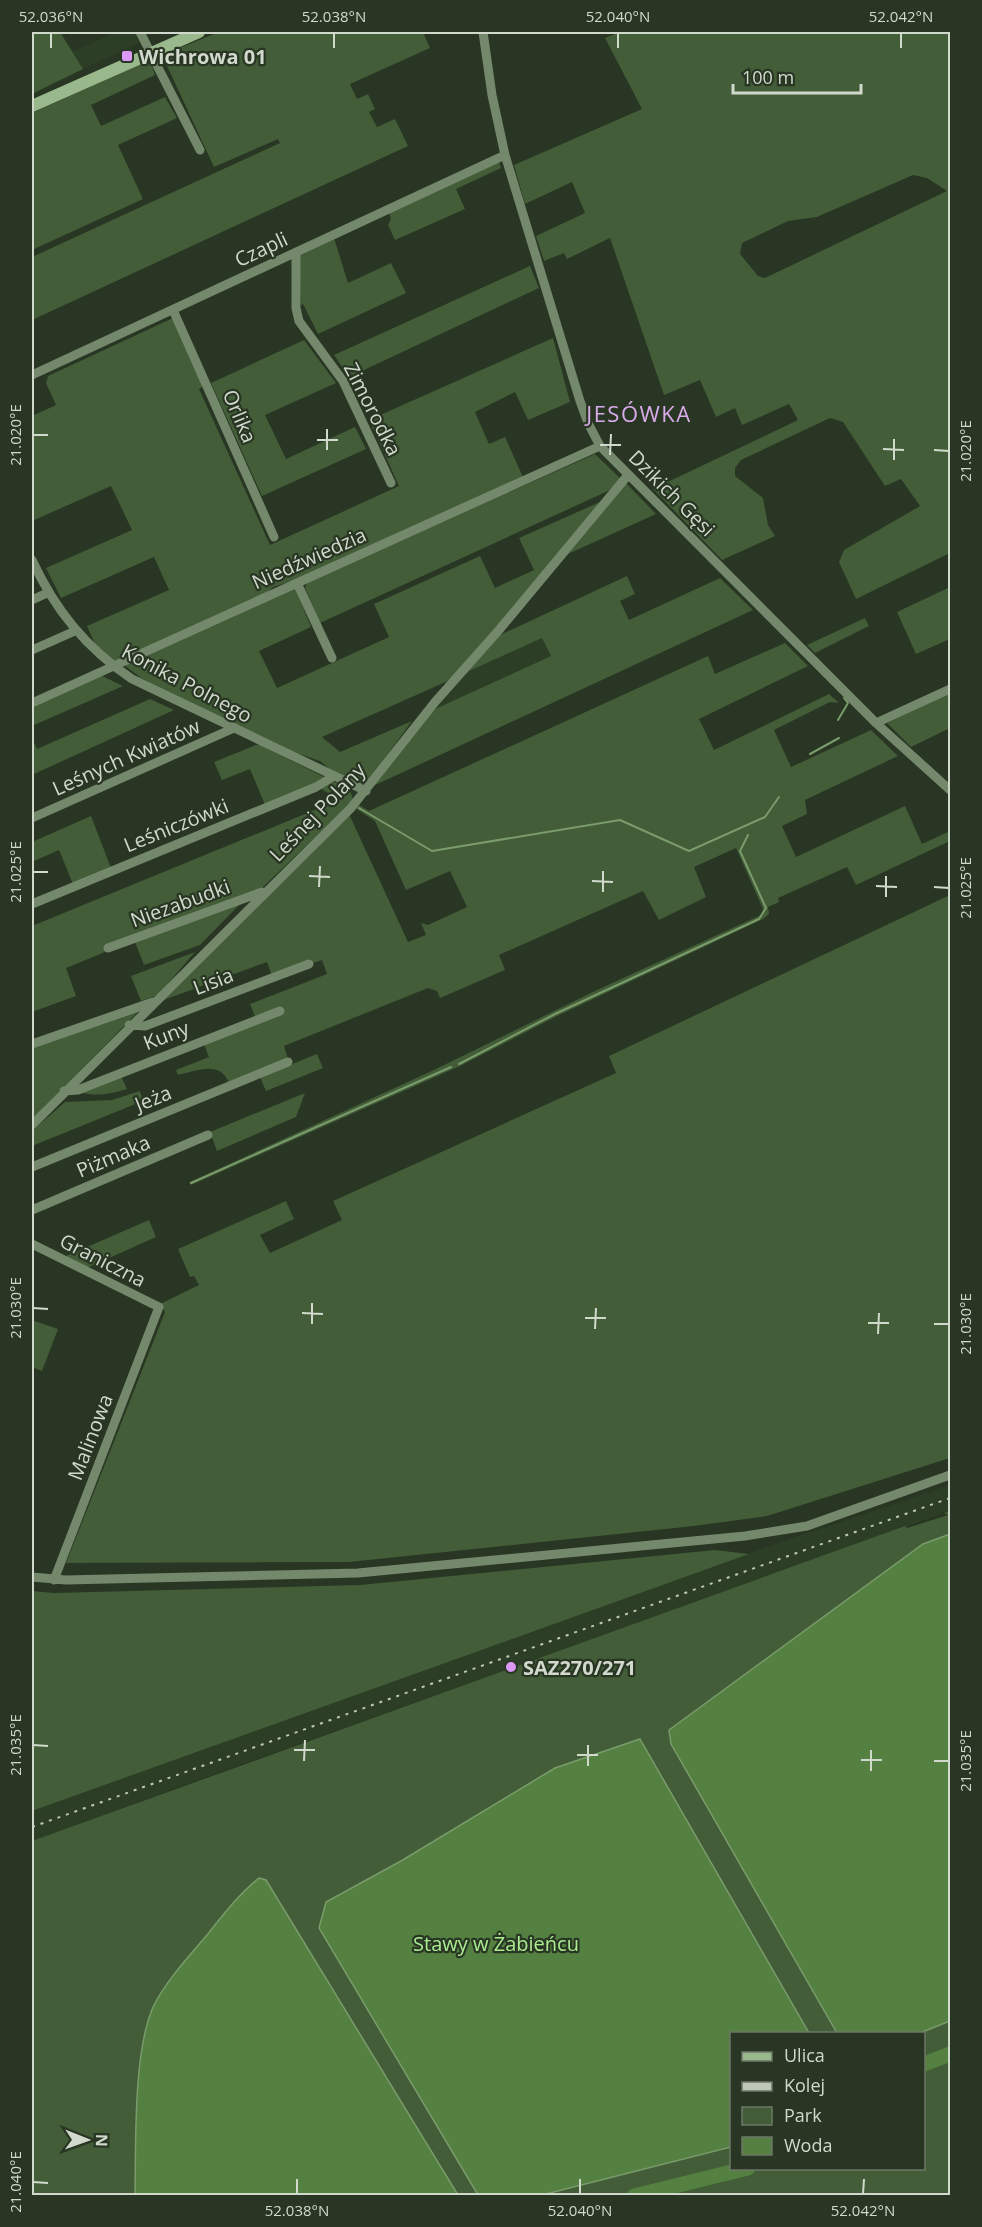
<svg xmlns="http://www.w3.org/2000/svg" width="982" height="2227" viewBox="0 0 982 2227" font-family="'Open Sans',sans-serif">
<style>
.built{fill:#2c3e25}
.green{fill:#425d37;fill-rule:evenodd}
.water{fill:#548141;stroke:#7a9b6b;stroke-width:1.5}
.lines{fill:none;stroke-linecap:round;stroke-linejoin:round}
.stream{stroke:#7a9b6b;stroke-width:2}
.river{stroke:#548141;stroke-width:15}
.street{stroke:#74886c;stroke-width:9}
.secondary{stroke:#99b98d;stroke-width:12}
.rail{stroke:#bec7ba;stroke-width:2;stroke-dasharray:3 6;stroke-linecap:butt}
.ticks{fill:none;stroke:#d1d9cd;stroke-width:2}
.poi-dot{fill:#dc99f4;stroke:#283623;stroke-width:2}
.labels{text-anchor:middle;dominant-baseline:central;stroke-width:4.5;stroke-linejoin:round;paint-order:stroke}
.poi-label{font-size:20px;font-weight:bold;fill:#d1d9cd;stroke:#283623;text-anchor:start}
.street-label{font-size:20px;fill:#d1d9cd;stroke:#283623}
.park-label{font-size:20px;fill:#abeb91;stroke:#283623}
.quarter-label{font-size:22px;letter-spacing:1.5px;fill:#d9abe9;stroke:#283623}
.neatline{fill:none;stroke:#d1d9cd;stroke-width:2}
.ticks-label{font-size:15px;text-anchor:middle;fill:#d1d9cd}
</style>
<rect width="100%" height="100%" fill="#283623"/>
<path class="built" d="M116 32H134L141 42 83 69 72 52Z
M542 637 551 656 433 710 467 672Z
M950 1485V1511L176 1788 32 1843V1811L781 1542Z"/>
<path class="green" d="M32 32H60L83 69 32 94Z
M219 32H423L430 48 350 84 357 99 368 94 375 109 369 112 377 127 395 119 408 146 32 320V257L280 143 278 139 214 167 162 55Z
M620 32H950V553L856 599 839 562 844 550 920 506 901 479 885 486 843 422 830 418 741 460 735 468V476L763 498 768 525 775 536 722 560 653 489 798 420 789 404 742 425 735 408 716 417 700 380 664 395 610 238 567 259 564 253 544 261 536 236 585 213 572 182 525 204 514 165 642 109 605 38ZM913 175 927 178 947 191 765 278 758 276 740 254 742 243 788 221 817 217Z
M150 60 155 75 91 105 101 126 165 97 177 118 118 145 143 199 32 250V113Z
M499 162 501 168 456 189 465 209 395 240 388 225 391 219 389 213Z
M334 238 348 283 391 263 406 293 318 334 303 304 301 305 299 256Z
M530 266 539 288 349 377 334 355Z
M173 318 204 386 199 389 270 545 399 486 369 420 553 338 570 402 528 420 515 392 475 412 489 444 505 437 523 477 304 577 273 587 264 595 114 663 96 646 87 626 169 590 154 557 61 598 46 568 132 530 111 486 32 521V416L56 405 46 383 48 376Z
M304 340 336 383 265 415 286 459 355 427 366 449 262 496 211 383Z
M595 454 621 479 608 491 320 623 305 588 307 582Z
M626 483 656 514 568 554Z
M600 502 554 561 450 680 322 737 340 752 412 721 367 783 361 784 332 771 320 761 273 745 185 702 141 678 123 664 295 588 311 627 259 651 277 688 389 637 374 604 480 556 495 588 534 570 519 538Z
M627 576 635 594 620 601 629 620 720 578 753 610 373 786 433 710 551 656 542 638 467 672 500 635Z
M950 587V639L916 654 897 612Z
M865 618 869 626 815 653 807 645Z
M785 643 808 666 699 719 714 750 829 694 839 703 830 702 774 730 791 767 871 730 898 756 805 800 807 814 782 826 796 857 905 806 922 844 950 831V841L856 885 847 867 778 898 779 902 768 907 769 914 763 919 555 1017 460 1066 191 1185 190 1182 436 1069 597 990 761 915 763 909 736 848 694 867 706 897 659 920 643 891 499 955 505 970 440 998 437 991 428 988 284 1046 288 1059 229 1083C220 1060 197 1071 178 1075L176 1070 209 1057 203 1042 256 1019 250 1004 327 974 322 960 272 976 267 962 161 1001 349 814 408 942 426 935 421 923 428 925 467 907 450 871 406 890 375 821 355 808 359 805 369 811 708 656 715 674Z
M100 675 123 686 32 726V705Z
M950 693V728L911 747 887 723Z
M150 699 174 710 32 775V738L37 749Z
M256 745H260L324 777 316 784 265 805 250 769 222 780 214 762Z
M331 782C344 782 352 789 353 801L262 888 66 968 76 996 32 1012V926L339 800 320 788Z
M91 816 111 868 73 884 59 850 32 862V842Z
M950 895V1458L767 1516 694 1526 349 1562 66 1563 165 1312 160 1304 199 1285 194 1276 190 1277 178 1249 286 1201 294 1219 260 1235 270 1253 342 1220 333 1201 616 1073 609 1056Z
M242 902 200 945 144 965 135 942Z
M195 952 158 995 141 1001 131 976Z
M141 1009 32 1119V1048Z
M317 1054 323 1068 266 1091 260 1077Z
M120 1074 127 1089C110 1094 96 1097 79 1092Z
M140 1091 143 1101 32 1146V1131L65 1102 112 1100Z
M305 1093 296 1117 217 1151 210 1132Z
M149 1220 156 1237 87 1268 64 1257Z
M32 1320 58 1329 42 1371 32 1367Z
M950 1511V2195L32 2196V1841L905 1526 907 1528 948 1515 944 1513ZM732 2034H924V2168H732Z
M715 1550 749 1554 32 1811V1591L54 1593 360 1585Z"/>
<path class="water" d="M950 1534V2021L920 2033H837L671 1744 669 1730 923 1544Z
M640 1739 809 2033 732 2034 731 2147 542 2195H478L319 1928 326 1902 401 1861 555 1768Z
M259 1878 266 1880 458 2195H135C136 2145 133 2049 154 2005 167 1980 189 1956 207 1935 223 1915 239 1894 259 1878Z"/>
<g class="lines">
<path class="stream" d="M838 720 848 703 844 698
M810 754 839 738
M359 808 432 851 620 820 689 851 765 817 779 797
M459 1064 555 1014 759 919 766 908 740 851 748 835
M191 1183 451 1067"/>
<path class="river" d="M924 2064 950 2054
M634 2196 748 2168"/>
<path class="street" d="M140 32 200 150
M483 32 492 95 505 155 580 401 588 423 600 446 876 723 950 790
M296 252V308L299 321 343 381 391 483
M173 310 274 537
M32 375 505 155
M32 560C55 610 86 648 132 679L366 791
M297 583 332 658
M32 600 47 593
M32 650 75 631
M32 703 600 446
M876 723 950 689
M32 818 234 728
M32 904 316 787 334 776
M108 948 262 892
M129 1025 145 1026 309 964
M32 1044 153 1002
M64 1091 78 1090 280 1011
M32 1125 351 808 435 702 499 630 628 475
M32 1167 288 1062
M32 1210 208 1135
M32 1244 159 1307 54 1580
M32 1577 66 1580 358 1573 745 1536 807 1526 950 1475"/>
<path class="secondary" d="M32 106 199 32"/>
<path class="rail" d="M32 1827 950 1498"/>
</g>
<path class="ticks" d="M51 48V33M334 48V33M618 48V33M901 48V33M33 435H48M317 440H338M600 445H621M883 449 904 450M327 450V429M934 450 949 451M610 455 611 434M894 460V439M33 872H48M309 876 330 877M592 881 613 882M876 886 897 887M319 887 320 866M934 887 949 888M603 892V871M886 897V876M33 1308 48 1309M302 1313 323 1314M585 1318H606M868 1323H889M312 1324V1303M934 1324H949M595 1329 596 1308M878 1334 879 1313M33 1745 48 1746M294 1750H315M577 1755H598M861 1760H882M304 1761 305 1740M934 1761H949M588 1766V1745M871 1771V1750M33 2182 48 2183M297 2194V2179M580 2194V2179M863 2194 864 2179"/>
<g class="poi-dot">
<rect x="121" y="50" width="12" height="12" rx="3"/>
<circle cx="511" cy="1667" r="6"/>
</g>
<g class="labels">
<g class="poi-label">
<text x="139" y="56">Wichrowa 01</text>
<text x="523" y="1667">SAZ270/271</text>
</g>
<g class="street-label">
<text transform="translate(261 249) rotate(-25)">Czapli</text>
<text transform="translate(373 409) rotate(63)">Zimorodka</text>
<text transform="translate(240 416) rotate(67)">Orlika</text>
<text transform="translate(672 493) rotate(45)">Dzikich Gęsi</text>
<text transform="translate(309 558) rotate(-24)">Niedźwiedzia</text>
<text transform="translate(187 683) rotate(28)">Konika Polnego</text>
<text transform="translate(126 757) rotate(-24)">Leśnych Kwiatów</text>
<text transform="translate(317 812) rotate(-46)">Leśnej Polany</text>
<text transform="translate(176 825) rotate(-22)">Leśniczówki</text>
<text transform="translate(180 903) rotate(-20)">Niezabudki</text>
<text transform="translate(213 981) rotate(-21)">Lisia</text>
<text transform="translate(166 1035) rotate(-21)">Kuny</text>
<text transform="translate(153 1098) rotate(-22)">Jeża</text>
<text transform="translate(113 1156) rotate(-23)">Piżmaka</text>
<text transform="translate(103 1260) rotate(27)">Graniczna</text>
<text transform="translate(90 1437) rotate(-69)">Malinowa</text>
</g>
<g class="park-label">
<text x="496" y="1943">Stawy w Żabieńcu</text>
</g>
<g class="quarter-label">
<text x="639" y="413">JESÓWKA</text>
</g>
</g>
<rect width="982" height="2227" fill="none" stroke="#283623" stroke-width="66"/>
<rect x="730" y="2032" width="195" height="138" fill="#283623" stroke="#6c7767" stroke-width="1.5"/>
<rect x="742" y="2052" width="30" height="9" fill="#99b98d" stroke="#6c7767" stroke-width="1.5"/>
<text x="784" y="2062" font-size="18" fill="#d1d9cd">Ulica</text>
<rect x="742" y="2082" width="30" height="9" fill="#bec7ba" stroke="#6c7767" stroke-width="1.5"/>
<text x="784" y="2092" font-size="18" fill="#d1d9cd">Kolej</text>
<rect x="742" y="2107" width="30" height="18" fill="#425d37" stroke="#6c7767" stroke-width="1.5"/>
<text x="784" y="2122" font-size="18" fill="#d1d9cd">Park</text>
<rect x="742" y="2137" width="30" height="18" fill="#548141" stroke="#6c7767" stroke-width="1.5"/>
<text x="784" y="2152" font-size="18" fill="#d1d9cd">Woda</text>
<g transform="translate(87 2140) rotate(91)" stroke="#283623" stroke-width="4.5" paint-order="stroke">
<path d="M0-4.5L10 22L0 15L-10 22Z" fill="#d1d9cd"/>
<text y="-9" font-size="16" font-weight="bold" text-anchor="middle" fill="#d1d9cd">N</text>
</g>
<path d="M733 84v9h128v-9" fill="none" stroke="#d1d9cd" stroke-width="3"/>
<text x="742" y="84" font-size="18" fill="#d1d9cd" stroke="#283623" stroke-width="4.5" paint-order="stroke">100 m</text>
<rect x="33" y="33" width="916" height="2161" class="neatline"/>
<g class="ticks-label">
<text x="51" y="22">52.036°N</text>
<text x="334" y="22">52.038°N</text>
<text x="618" y="22">52.040°N</text>
<text x="901" y="22">52.042°N</text>
<text transform="translate(16 435) rotate(-90)" y="5">21.020°E</text>
<text transform="translate(966 451) rotate(-90)" y="5">21.020°E</text>
<text transform="translate(16 872) rotate(-90)" y="5">21.025°E</text>
<text transform="translate(966 888) rotate(-90)" y="5">21.025°E</text>
<text transform="translate(16 1308) rotate(-90)" y="5">21.030°E</text>
<text transform="translate(966 1324) rotate(-90)" y="5">21.030°E</text>
<text transform="translate(16 1745) rotate(-90)" y="5">21.035°E</text>
<text transform="translate(966 1761) rotate(-90)" y="5">21.035°E</text>
<text transform="translate(16 2182) rotate(-90)" y="5">21.040°E</text>
<text x="297" y="2216">52.038°N</text>
<text x="580" y="2216">52.040°N</text>
<text x="863" y="2216">52.042°N</text>
</g>
</svg>
